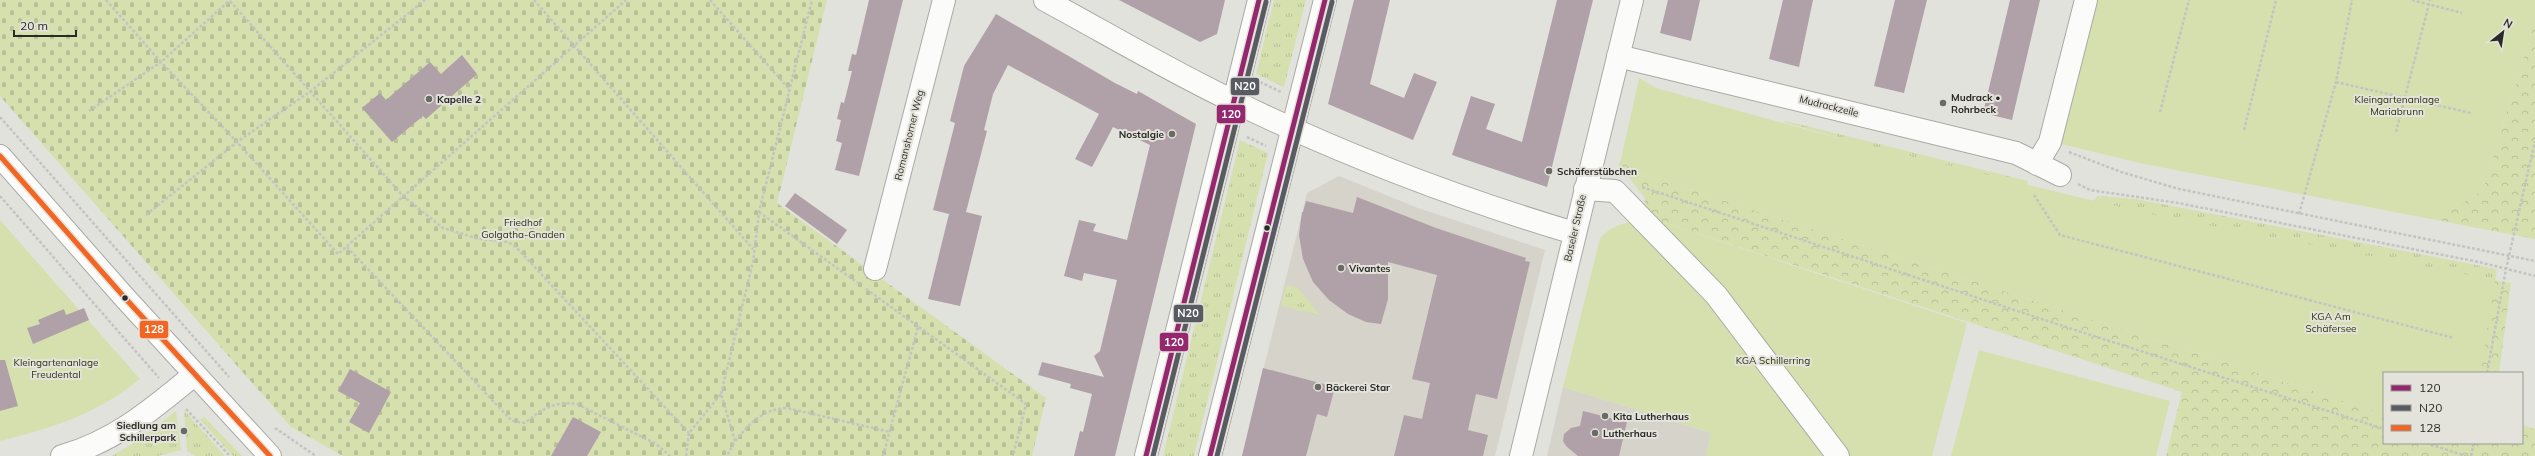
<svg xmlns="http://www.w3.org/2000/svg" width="2535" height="456" viewBox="0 0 2535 456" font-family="Mulish,sans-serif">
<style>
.built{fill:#d5d3ca}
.grass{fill:url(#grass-tufts)}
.forest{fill:url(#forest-crowns)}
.cemetery{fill:url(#cemetery-stones)}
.garden{fill:#d5e0ae}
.building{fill:#b0a0a7}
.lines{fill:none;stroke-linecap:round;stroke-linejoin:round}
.minor-casing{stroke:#a9a9a5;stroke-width:24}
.major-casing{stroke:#a9a9a5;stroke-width:24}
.path{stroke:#c3c3c1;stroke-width:2.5;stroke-dasharray:3 2;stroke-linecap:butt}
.minor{stroke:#fbfbfa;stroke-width:22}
.major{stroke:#fbfbfa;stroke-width:22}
.bus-1-casing{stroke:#e4e3db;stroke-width:8}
.bus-2-casing{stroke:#e4e3db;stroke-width:8}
.bus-3-casing{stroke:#e4e3db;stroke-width:8}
.bus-1{stroke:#95276e;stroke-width:5}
.bus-2{stroke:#595b62;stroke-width:5}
.bus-3{stroke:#f26522;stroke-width:5}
.poi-dot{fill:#6a6a67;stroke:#e4e3db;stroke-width:1.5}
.bus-dot{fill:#2a2a27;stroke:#e4e3db;stroke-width:1.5}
.labels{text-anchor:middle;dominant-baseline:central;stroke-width:4;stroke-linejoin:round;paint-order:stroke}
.poi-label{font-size:10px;font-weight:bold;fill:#2a2a27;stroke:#e4e3db;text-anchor:start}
.park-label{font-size:10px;fill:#2c340a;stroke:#e4e3db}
.street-label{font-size:10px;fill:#2a2a27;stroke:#e4e3db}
.line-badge{stroke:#e4e3db;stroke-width:1.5}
.badge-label{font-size:11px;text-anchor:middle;font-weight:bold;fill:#fff}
</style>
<defs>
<pattern id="grass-tufts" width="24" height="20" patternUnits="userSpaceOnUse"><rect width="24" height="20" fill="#d5e0ae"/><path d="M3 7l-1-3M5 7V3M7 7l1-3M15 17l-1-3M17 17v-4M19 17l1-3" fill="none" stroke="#b7c096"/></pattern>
<pattern id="forest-crowns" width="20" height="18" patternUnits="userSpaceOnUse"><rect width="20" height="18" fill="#d5e0ae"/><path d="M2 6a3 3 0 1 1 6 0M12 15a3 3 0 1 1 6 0" fill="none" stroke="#b7c096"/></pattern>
<pattern id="cemetery-stones" width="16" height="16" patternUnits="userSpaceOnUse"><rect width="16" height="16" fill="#d5e0ae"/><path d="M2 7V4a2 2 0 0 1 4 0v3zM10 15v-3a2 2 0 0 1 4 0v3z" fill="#b7c096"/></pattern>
</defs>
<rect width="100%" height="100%" fill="#e2e2dd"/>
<path class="built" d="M1339 176 1418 208 1545 250 1495 456H1242L1307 193Z
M1563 387 1711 433 1706 456H1547Z"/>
<path class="grass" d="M1274 0H1306L1284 87 1256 74Z
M1786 121 2028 181 2027 185 1855 143 1783 122Z
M1240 140 1268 153 1194 456H1163Z
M2098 196 2136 199 2497 269 2483 358 2140 212 2093 201Z
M1286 285 1298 288 1320 315 1281 306Z
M184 410 225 456H195L187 451Z
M176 411 181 450 157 456H112L137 441Z
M204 417 242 456H233L200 420Z"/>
<path class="forest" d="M2535 20V239L2436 220 2483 190Z
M1621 159 1633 171 2384 414V443H2522V425L2535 429V456H2166L2182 392 1644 216 1645 198 1619 165Z
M2495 280 2511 283 2499 373H2480Z"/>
<path class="cemetery" d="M0 0H827L777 203 1046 398 1032 456H343L291 427 0 96Z"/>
<path class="garden" d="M2097 0H2535V20L2483 190 2436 220 2144 164 2061 144Z
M1639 78 1656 88 1855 143 2140 212 2495 280 2480 373H2384V414L1633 171 1621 159Z
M1644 216 1967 323 1932 456H1706L1711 433 1563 387 1600 238C1617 220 1626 227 1644 216Z
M0 220 140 379C95 415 55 427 0 441Z
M1979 350 2170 401 2156 456H1951Z"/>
<path class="building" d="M869 0H903L859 176 835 170 842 143 836 141 841 120 837 119 841 102 844 103 852 71H848L852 54 856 55Z
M1119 0H1225L1217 34 1200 42Z
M1354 0H1390L1370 84 1404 98 1414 73 1437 82 1413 140 1328 104Z
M1557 0H1593L1547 187 1452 155 1471 96 1495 104 1486 129 1522 142Z
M1668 0H1700L1691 41 1660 33Z
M1783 0H1813L1799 67 1769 59Z
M1895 0H1927L1904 93 1874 86Z
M2010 0H2040L2012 120 1983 113Z
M996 14 1115 83 1137 94 1138 91 1196 124 1115 456H1074L1080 431 1083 432 1092 394 1070 388 1071 384 1038 375 1042 362 1104 377 1094 356 1100 351 1117 280 1084 273 1082 281 1064 276 1079 220 1096 224 1093 231 1127 240 1150 145 1113 127 1092 167 1075 159 1099 114 1008 65 993 94 984 130 987 131 966 212 982 216 960 306 928 299 949 214 933 210 955 123 950 121 964 66Z
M462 55 477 74 426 119 423 116 392 142 362 108 380 93 386 100 430 62 441 74Z
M795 193 847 230 837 244 785 206Z
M1357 197 1436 228 1526 258 1525 261 1530 262 1497 399 1476 394 1468 430 1488 435 1483 456H1394L1404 415 1422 419 1430 383 1412 379 1437 275 1388 262V299L1381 324 1366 322 1348 314 1329 300 1313 282 1303 259 1299 235 1302 212H1303L1306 201 1353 213Z
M84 308 89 320 33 344 27 328 40 324 38 320 64 309 66 315Z
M0 360H5L18 406 0 411Z
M1263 368 1335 387 1327 417 1317 414 1306 456H1242Z
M350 369 391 392 369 433 349 422 360 403 338 391Z
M1583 411 1627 422 1619 456H1578L1566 446 1563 441 1564 434 1571 428 1580 426Z
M573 417 601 432 587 456H551Z"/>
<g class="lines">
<defs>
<path id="minor" d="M1045 0C1108 34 1170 71 1235 102 1344 155 1457 198 1574 233
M1618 56 2016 153 2060 175
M0 156 125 298 270 456
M2037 164 2050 142 2086 0
M1585 189 1615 191 1716 295 1838 456
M875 269 944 0
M62 456C114 442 154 408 195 374
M1521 456 1632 0"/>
<path id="major" d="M1146 456 1259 0
M1210 456 1325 0"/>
</defs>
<use href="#minor" class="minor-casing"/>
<use href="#major" class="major-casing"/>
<path class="path" d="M106 0 161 62 230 0
M534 0 753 249
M710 0 789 89
M2412 0 2462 13
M230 1 403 196 443 228 479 239 508 242 516 247 689 433
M1260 82 1281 92
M2336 82 2471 113
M89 111 161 62 237 142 338 254 626 0
M2160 112 2189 0
M0 117 229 377
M2244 130 2276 0
M2396 132 2430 0
M1247 137 1266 146
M2069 152 2121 172 2179 189 2535 261
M2078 184 2090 190 2178 203 2479 262 2535 276
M1642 187 2069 328 2384 429
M2034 195 2060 235 2454 338
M0 196 159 378
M759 212 858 283
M2299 214 2336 82 2352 0
M146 215 237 142 311 91 425 0
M347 247 512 421 525 423C542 409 554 401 577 404L656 444 670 456
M866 289 1026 404 1013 456
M2487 373 2506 269 2535 141
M721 394 753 262 759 212 812 0
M186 409 230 456
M275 428 316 456
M735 441C750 423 763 409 787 408L890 432
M2426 443 2466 456
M686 456 689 433 721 394 735 441 727 456
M883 456 918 327
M2471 456 2474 443"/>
<use href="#minor" class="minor"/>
<use href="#major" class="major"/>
<defs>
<path id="bus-1" d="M1146 456 1259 0
M1210 456 1325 0"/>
<path id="bus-2" d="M1153 456 1266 2
M1217 456 1332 2"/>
<path id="bus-3" d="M0 156 125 298 270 456"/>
</defs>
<use href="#bus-1" class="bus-1-casing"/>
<use href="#bus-2" class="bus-2-casing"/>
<use href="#bus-3" class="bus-3-casing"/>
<use href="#bus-1" class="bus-1"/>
<use href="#bus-2" class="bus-2"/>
<use href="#bus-3" class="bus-3"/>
</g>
<g class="poi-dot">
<circle cx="429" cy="99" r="4"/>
<circle cx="1943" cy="103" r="4"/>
<circle cx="1172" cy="134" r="4"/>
<circle cx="1549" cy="171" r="4"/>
<circle cx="1341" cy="268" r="4"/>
<circle cx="1318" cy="387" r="4"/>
<circle cx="1605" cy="416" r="4"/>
<circle cx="184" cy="431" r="4"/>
<circle cx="1595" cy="433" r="4"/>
</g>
<g class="bus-dot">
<circle cx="1267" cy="228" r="3.5"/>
<circle cx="125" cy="298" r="3.5"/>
</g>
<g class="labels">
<g class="poi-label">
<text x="1951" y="97">Mudrack •<tspan x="1951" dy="12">Rohrbeck</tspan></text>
<text x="437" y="99">Kapelle 2</text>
<text x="1164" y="134" text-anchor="end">Nostalgie</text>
<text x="1557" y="171">Schäferstübchen</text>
<text x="1349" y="268">Vivantes</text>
<text x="1326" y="387">Bäckerei Star</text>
<text x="1613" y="416">Kita Lutherhaus</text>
<text x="176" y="425" text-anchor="end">Siedlung am<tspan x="176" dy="12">Schillerpark</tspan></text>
<text x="1603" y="433">Lutherhaus</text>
</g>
<g class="park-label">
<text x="2397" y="99">Kleingartenanlage<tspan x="2397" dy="12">Mariabrunn</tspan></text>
<text x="523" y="222">Friedhof<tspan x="523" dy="12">Golgatha-Gnaden</tspan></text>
<text x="2331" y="316">KGA Am<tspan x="2331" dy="12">Schäfersee</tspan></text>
<text x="1773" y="360">KGA Schillerring</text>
<text x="56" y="362">Kleingartenanlage<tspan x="56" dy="12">Freudental</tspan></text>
</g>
<g class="street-label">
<text transform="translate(1829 106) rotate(14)">Mudrackzeile</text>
<text transform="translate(909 135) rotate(-76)">Romanshorner Weg</text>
<text transform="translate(1575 228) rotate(-77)">Baseler Straße</text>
</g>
</g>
<g class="line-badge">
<rect x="1230" y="77" width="30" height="19" rx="4" fill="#595b62"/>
<rect x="1216" y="104" width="30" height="20" rx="4" fill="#95276e"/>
<rect x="1173" y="304" width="31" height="19" rx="4" fill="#595b62"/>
<rect x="139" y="320" width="30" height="19" rx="4" fill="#f26522"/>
<rect x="1159" y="332" width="30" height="20" rx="4" fill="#95276e"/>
</g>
<g class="badge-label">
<text x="1245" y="90">N20</text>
<text x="1231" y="118">120</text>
<text x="1188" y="317">N20</text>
<text x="154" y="333">128</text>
<text x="1174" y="346">120</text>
</g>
<rect x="2383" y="372" width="140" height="72" fill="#e4e3db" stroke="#9a9993"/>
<rect x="2391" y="385" width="20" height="6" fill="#95276e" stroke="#9a9993"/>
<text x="2419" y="392" font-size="12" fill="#2a2a27">120</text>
<rect x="2391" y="405" width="20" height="6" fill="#595b62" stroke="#9a9993"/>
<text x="2419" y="412" font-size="12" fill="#2a2a27">N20</text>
<rect x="2391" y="425" width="20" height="6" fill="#f26522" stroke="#9a9993"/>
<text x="2419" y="432" font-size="12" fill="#2a2a27">128</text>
<g transform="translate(2503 32) rotate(30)" stroke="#e4e3db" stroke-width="3" paint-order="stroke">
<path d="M0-3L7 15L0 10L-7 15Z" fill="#2a2a27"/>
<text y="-6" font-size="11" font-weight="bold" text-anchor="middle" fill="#2a2a27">N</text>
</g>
<path d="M14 30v6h62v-6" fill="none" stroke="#2a2a27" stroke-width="2"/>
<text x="20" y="30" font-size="12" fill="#2a2a27" stroke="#e4e3db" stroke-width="3" paint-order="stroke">20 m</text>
</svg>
